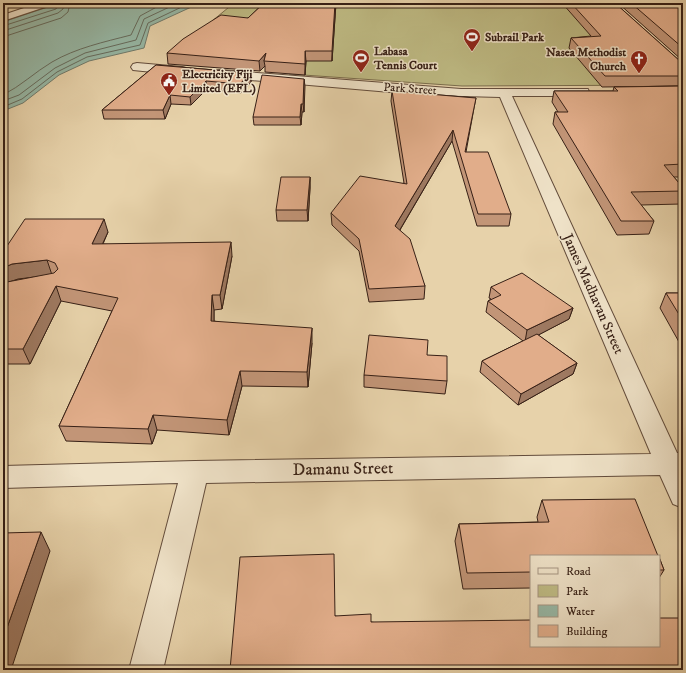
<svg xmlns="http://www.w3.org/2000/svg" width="686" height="673" viewBox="0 0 686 673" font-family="'IM FELL DW Pica',serif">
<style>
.green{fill:#beba83;stroke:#7a6d4c}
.water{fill:#97b8a6;stroke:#717b6c}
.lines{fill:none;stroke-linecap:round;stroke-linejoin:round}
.shore{stroke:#676c5e;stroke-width:1}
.minor-casing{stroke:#634c3b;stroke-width:2}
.minor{fill:#efe2c8;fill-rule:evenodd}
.wall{fill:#c29577;stroke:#372016;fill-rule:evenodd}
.shaded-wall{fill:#9e7961;stroke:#372016}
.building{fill:#e1ad8a;stroke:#372016}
.labels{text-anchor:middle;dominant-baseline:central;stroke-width:3;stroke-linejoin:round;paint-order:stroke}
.far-poi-label{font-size:12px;font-weight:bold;fill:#372016;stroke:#efe2c8;text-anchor:start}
.far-street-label{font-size:12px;fill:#372016;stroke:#efe2c8}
.street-label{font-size:14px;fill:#372016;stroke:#efe2c8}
.near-street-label{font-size:17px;fill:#372016;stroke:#efe2c8}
</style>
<rect width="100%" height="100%" fill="#e7d2aa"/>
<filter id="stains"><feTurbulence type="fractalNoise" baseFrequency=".005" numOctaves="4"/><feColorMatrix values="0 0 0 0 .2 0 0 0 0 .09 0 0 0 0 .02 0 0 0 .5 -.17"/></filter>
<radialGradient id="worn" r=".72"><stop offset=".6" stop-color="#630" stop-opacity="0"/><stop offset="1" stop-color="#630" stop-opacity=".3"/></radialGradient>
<path class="green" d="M234 3H599L683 85 462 86 289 74 299 30 212 21Z"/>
<path class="water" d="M60 3H200L150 26 144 48 89 61 59 75 23 103 3 111V22Z"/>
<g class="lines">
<path class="shore" d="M3 26 56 9 59 3
M3 31 58 13 63 9 64 3
M3 37 61 18 68 12 70 3
M3 95C21 86 35 72 52 62 76 48 104 42 131 35L140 16 164 3
M3 101 19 95 55 68 85 53 136 40 144 19 178 3
M3 107 22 99 57 72 87 57 140 45 148 23 190 3"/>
<defs>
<path id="minor" d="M39 3H53L51 5 3 21V15Z
M137 63 182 67 186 68 188 71 186 74 182 75 133 70 131 67 133 64Z
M220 70 461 89H588L589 92 588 95 583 96H512L677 453H683V508L673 504 660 475 206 483 163 670H129L178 483 3 488V466L195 461 651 454 500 97 425 95 216 77 214 74 216 71Z"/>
</defs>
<use href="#minor" class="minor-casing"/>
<use href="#minor" class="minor"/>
</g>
<path class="wall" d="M264 3H336L332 61H306L305 75 265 72V66L260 71 168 64 167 53 248 18Z
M562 3H615L681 62H683V177H674L683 188V199L681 204 641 205 654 221 649 234 617 235 553 124 555 112H558L552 102 554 91H613L614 87 683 86 602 87 569 48 571 38 591 36Z
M618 3H683V61Z
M156 65 250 73 251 82 241 93 207 89 191 105 171 104 165 119H104L102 110Z
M304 79V112H302L301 125H254L253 117Z
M392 91 476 98 474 108 466 152 511 214 509 226H477L452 141 400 230 425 286 424 299 369 302 359 251 332 225 331 213 404 183 391 101Z
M310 177V188L308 221H277L276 210Z
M108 232 103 244 232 256 222 309 214 310V321L312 343 308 387 242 386 229 435 157 430 152 444 66 441 59 426 112 311 61 301 30 364H3V288L7 282 3 284V252ZM41 276 8 282 18 279Z
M491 287 573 308 569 319 538 335 577 363 573 374 518 405 480 372 482 361 523 341 486 312 488 301 491 299 489 298Z
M666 293H683V342H679L660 308Z
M427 355 447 381 445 394 364 387V375Z
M542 500 658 556H531V588L463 589 455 541 459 524 538 522 537 517Z
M659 557 664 570 659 578Z
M335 616 371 622 683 670H230Z"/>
<path class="shaded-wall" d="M335 3H336L332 61V51Z
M305 51 306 61 305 75Z
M266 53 264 61 265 66 260 71 259 61Z
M250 73 251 82 241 93 240 84Z
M304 79 305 86 304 112 303 104Z
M206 81 207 89 191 105 190 97Z
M170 95 171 104 165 119 163 110Z
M301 104 302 112 301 125 300 117Z
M453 130 452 141 395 238V226Z
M310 177V188L308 221 307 210Z
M104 219 108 232 96 258 92 244Z
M231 242 232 256 222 309 220 295Z
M47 260 52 275 18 279 3 284V268L12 264Z
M56 286 61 301 30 364 23 349Z
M212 295 214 310V335L211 321Z
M573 308 569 319 525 342 527 330Z
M312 328V343L308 387 307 372Z
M577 363 573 374 518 405 521 394Z
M240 371 242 386 229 435 227 420Z
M153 415 157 430 152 444 148 429Z
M41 532 50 551 11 670H3V639Z"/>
<path class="building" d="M264 3H335L332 51H305V64L264 61 266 53 259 61 167 53 183 39 221 15 248 18Z
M571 3H615L681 62H683V76H605L571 38 601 36Z
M631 3H683V48Z
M156 65 250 73 240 84 206 81 190 97 170 95 163 110H102Z
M262 75 304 79 303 104H301L300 117H253Z
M683 86V164L664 165 683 188V191L631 192 654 221H621L555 112H568L554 91H618L614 87Z
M392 91 476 98 465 152H488L511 214H478L453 130 395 226 410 239 425 286 369 289 359 239 331 213 360 176 407 184Z
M281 177H310L307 210H276Z
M25 219H104L92 244 231 242 220 295H212L211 321 312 328 307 372 240 371 227 420 153 415 148 429 59 426 118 298 56 286 23 349H3V288L7 282 54 273 58 269 55 263 47 260 12 264 3 268V252Z
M522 273 573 308 527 330 488 301 501 295 491 287Z
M666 293H683V321Z
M537 334 577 363 521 394 482 361Z
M369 335 428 340 427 355 447 356V381L364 375Z
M635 499 658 556H531V572L467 573 459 524 549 522 542 500Z
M41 532 3 639V533Z
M334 554 335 616 371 614V622L531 620V646H659V618H679L683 627V670H420V667L337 669V670H230L240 557Z
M659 557 664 570H659Z"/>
<defs>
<symbol id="stadium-pin" viewBox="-11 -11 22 30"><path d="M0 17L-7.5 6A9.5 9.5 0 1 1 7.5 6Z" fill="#8f2418" stroke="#efe2c8"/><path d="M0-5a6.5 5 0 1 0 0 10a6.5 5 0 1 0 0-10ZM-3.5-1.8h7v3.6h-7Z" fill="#fff"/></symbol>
<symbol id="church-pin" viewBox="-11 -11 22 30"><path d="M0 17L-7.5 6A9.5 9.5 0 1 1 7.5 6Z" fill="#8f2418" stroke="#efe2c8"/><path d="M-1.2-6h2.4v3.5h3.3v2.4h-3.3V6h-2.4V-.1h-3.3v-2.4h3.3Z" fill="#fff"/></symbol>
<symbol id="civic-pin" viewBox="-11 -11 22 30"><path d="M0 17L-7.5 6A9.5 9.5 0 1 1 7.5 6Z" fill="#8f2418" stroke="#efe2c8"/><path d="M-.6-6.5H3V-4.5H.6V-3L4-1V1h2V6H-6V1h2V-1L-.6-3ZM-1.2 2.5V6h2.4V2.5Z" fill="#fff"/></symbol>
</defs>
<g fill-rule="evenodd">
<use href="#stadium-pin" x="462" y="27" width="20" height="27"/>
<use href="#stadium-pin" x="351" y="48" width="20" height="27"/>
<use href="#church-pin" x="629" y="49" width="20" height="27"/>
<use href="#civic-pin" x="159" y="71" width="20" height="27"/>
</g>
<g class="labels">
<g class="far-poi-label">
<text x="485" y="37">Subrail Park</text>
<text x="374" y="51">Labasa<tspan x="374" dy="14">Tennis Court</tspan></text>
<text x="626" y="52" text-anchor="end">Nasea Methodist<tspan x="626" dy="14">Church</tspan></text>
<text x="182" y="74">Electricity Fiji<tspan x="182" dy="14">Limited (EFL)</tspan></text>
</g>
<g class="far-street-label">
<text transform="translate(410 89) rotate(4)">Park Street</text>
</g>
<g class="street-label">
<text transform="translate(593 294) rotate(66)">James Madhavan Street</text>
</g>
<g class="near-street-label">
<text transform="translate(343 469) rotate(-1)">Damanu Street</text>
</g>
</g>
<rect width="686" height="673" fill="none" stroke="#e7d2aa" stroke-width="16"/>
<rect x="4" y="4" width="678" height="665" fill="none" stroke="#372016" stroke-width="2"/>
<rect x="8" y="8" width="670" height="657" fill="none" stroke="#372016"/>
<rect x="530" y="555" width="130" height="92" fill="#efe2c8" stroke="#a59481"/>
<rect x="538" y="568" width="20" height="6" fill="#efe2c8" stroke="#a59481"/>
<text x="566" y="575" font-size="12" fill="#372016">Road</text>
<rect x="538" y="585" width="20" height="12" fill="#beba83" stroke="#a59481"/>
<text x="566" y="595" font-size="12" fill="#372016">Park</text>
<rect x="538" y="605" width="20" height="12" fill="#97b8a6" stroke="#a59481"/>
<text x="566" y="615" font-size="12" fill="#372016">Water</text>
<rect x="538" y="625" width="20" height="12" fill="#e1ad8a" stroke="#a59481"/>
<text x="566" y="635" font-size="12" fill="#372016">Building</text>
<rect width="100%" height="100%" filter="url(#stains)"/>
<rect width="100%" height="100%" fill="url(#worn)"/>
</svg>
